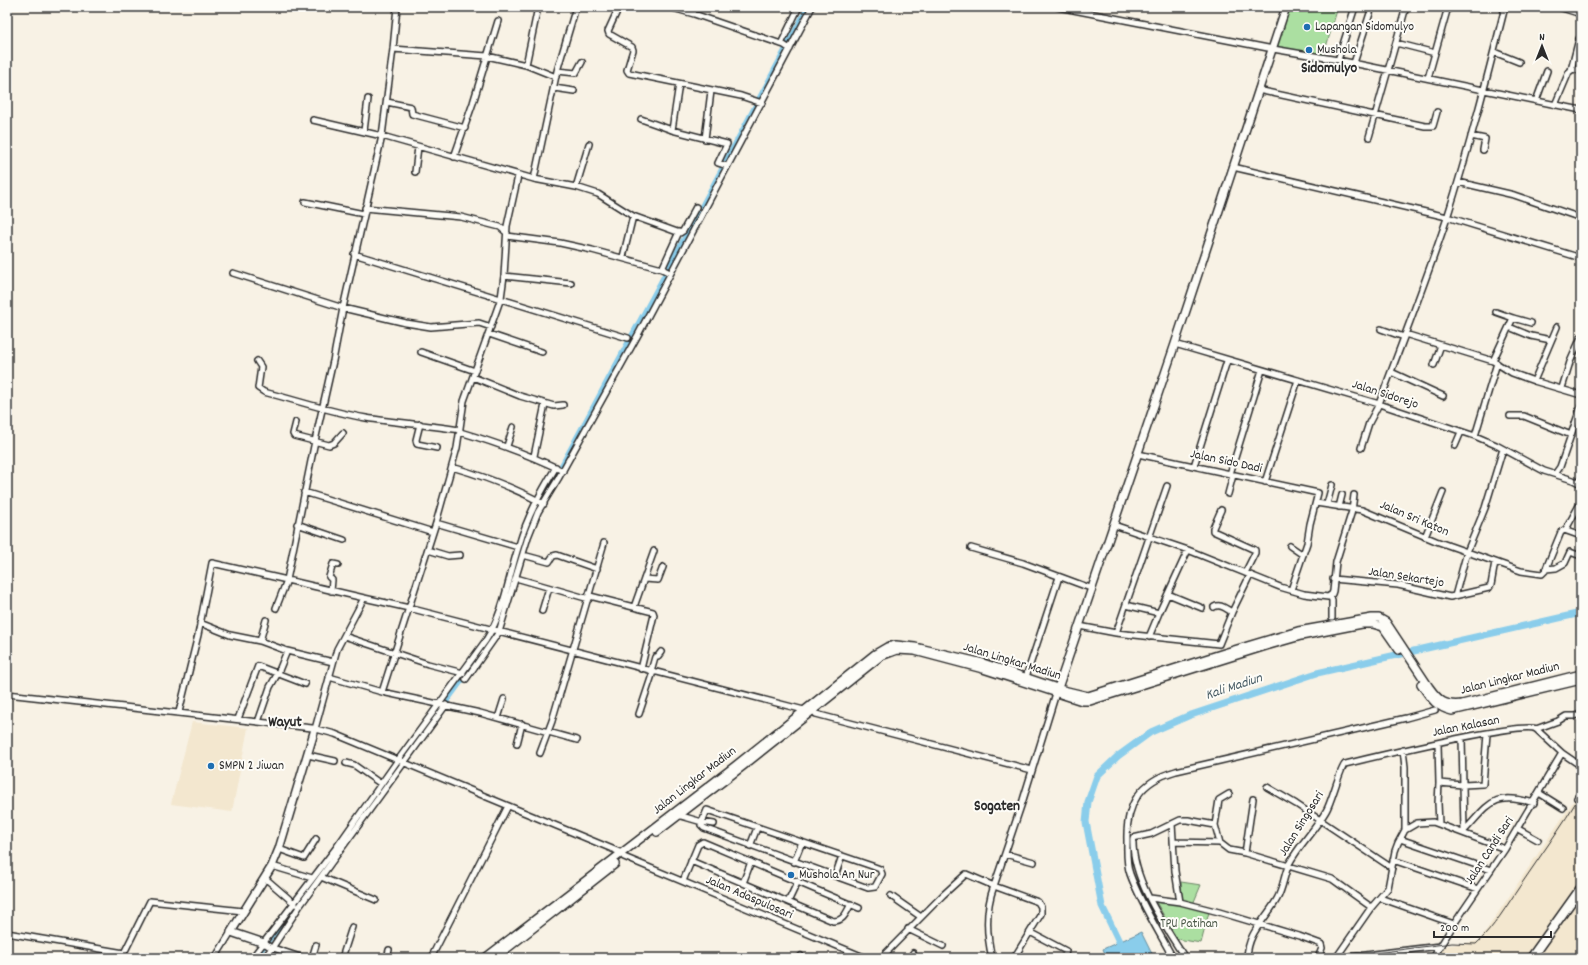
<svg xmlns="http://www.w3.org/2000/svg" width="1588" height="965" viewBox="0 0 1588 965" font-family="Dekko,sans-serif">
<style>
.built{fill:#f3e7cf}
.green{fill:#abdfa1;stroke:#6b8566}
.water{fill:#8acdeb;stroke:#648c9e}
.lines{fill:none;stroke-linecap:round;stroke-linejoin:round}
.canal{stroke:#8acdeb;stroke-width:4}
.river{stroke:#8acdeb;stroke-width:7}
.minor-casing{stroke:#2b2b2b;stroke-width:8}
.major-casing{stroke:#2b2b2b;stroke-width:10}
.highway-casing{stroke:#2b2b2b;stroke-width:11}
.minor{stroke:#fdfcf7;stroke-width:5}
.major{stroke:#fdfcf7;stroke-width:7}
.highway{stroke:#fdfcf7;stroke-width:8}
.rail{stroke:#2b2b2b;stroke-width:1}
.poi-dot{fill:#1f6fb2;stroke:#fdfcf7;stroke-width:1.5}
.labels{text-anchor:middle;dominant-baseline:central;stroke-width:4;stroke-linejoin:round;paint-order:stroke}
.poi-label{font-size:13px;fill:#2b2b2b;stroke:#fdfcf7;text-anchor:start}
.street-label{font-size:13px;fill:#2b2b2b;stroke:#fdfcf7}
.park-label{font-size:13px;fill:#4b5848;stroke:#fdfcf7}
.water-label{font-size:14px;font-style:italic;fill:#485c65;stroke:#fdfcf7}
.quarter-label{font-size:15px;font-weight:bold;fill:#2b2b2b;stroke:#fdfcf7}
</style>
<rect width="100%" height="100%" fill="#f8f2e5"/>
<filter id="ink" filterUnits="userSpaceOnUse"><feTurbulence type="fractalNoise" baseFrequency=".025" numOctaves="2"/><feDisplacementMap in="SourceGraphic" scale="8" xChannelSelector="R" yChannelSelector="G"/><feConvolveMatrix kernelMatrix="1 2 1 2 8 2 1 2 1" color-interpolation-filters="sRGB"/></filter>
<g filter="url(#ink)">
<path class="built" d="M192 722 248 728 232 812 171 804Z
M1581 790V958H1437L1444 946 1479 941Z"/>
<path class="green" d="M1290 7H1338L1323 57 1276 48Z
M1181 882 1201 885 1193 904 1182 901Z
M1155 900 1174 902 1209 912 1201 943 1177 939Z"/>
<path class="water" d="M1141 932 1151 952 1157 958H1107L1103 949Z"/>
<g class="lines">
<path class="canal" d="M540 504 720 171 807 7
M509 591C516 564 523 537 536 512
M444 706 466 676
M354 826 380 791
M256 958 303 896"/>
<path class="river" d="M1127 958 1102 906 1086 822 1088 802 1097 776 1118 756 1151 732 1188 716 1317 673 1581 613"/>
<defs>
<path id="minor" d="M619 7 608 31 609 34 632 47 633 50 627 70 629 73 741 96 762 103
M669 7 694 14 784 45 790 49
M692 7 694 14
M1058 7 1273 49 1338 60 1581 110
M1559 7 1581 14
M1396 43 1435 53
M781 44 798 9V7
M393 49 487 56 526 65 556 77
M1494 52 1519 62
M1338 60 1355 7
M1354 63 1372 7
M526 65 538 7
M1571 70 1579 39
M557 71 576 73 582 62
M1428 78 1448 7
M554 88 574 91
M1258 90 1425 126H1433L1437 112
M1536 101 1547 71
M387 102 411 107 412 114 465 128
M1555 105 1569 72 1573 69 1581 71
M641 119 672 130 727 144 718 163 727 166
M313 120 382 136 534 179 557 71 576 7
M672 130 679 84
M364 131 368 99
M1471 136 1485 139 1483 150
M1369 137 1406 7
M705 139 711 91
M454 157 473 103 498 21
M1233 167 1447 217 1581 258
M415 172 418 147
M534 179 576 187 598 194 633 216 680 233 683 231 696 207
M1458 182 1514 195 1581 218
M576 187 589 144
M305 202 364 214
M365 208 461 217 500 227 507 233
M507 236 560 243 592 250 662 269 670 273
M354 254 628 338
M623 257 633 216
M662 269 679 232
M233 273 343 308 406 323 431 327 479 323 491 327
M504 276 571 283
M1513 318 1531 323
M1509 327 1531 336 1551 340
M1381 329 1404 337
M489 334 542 352
M1405 334 1493 361 1512 373 1534 381 1581 395
M1175 344 1379 404 1475 436 1496 445 1544 471 1573 480 1581 484
M421 352 475 371
M257 361 261 367 258 388 264 392C299 401 330 412 366 418 397 423 429 425 460 430
M1493 361 1513 318 1496 312
M1434 365 1441 345
M1391 372 1443 396
M473 377 520 396 554 406 563 405
M1534 381 1557 327
M1562 388 1570 362 1581 337
M1510 416H1524L1571 435
M296 422 293 434 294 436 329 445 334 443 343 433
M420 424 416 440 417 444 437 448
M460 432C497 443 528 454 563 471
M1475 436 1497 363
M507 446 513 427
M1455 446 1461 432
M1361 448 1369 423 1379 404C1402 342 1426 281 1447 218 1469 149 1487 78 1505 7
M1138 454 1318 493 1310 524 1307 543 1291 590
M534 456 545 404
M1194 466 1227 361
M452 467C483 476 515 488 544 504
M1230 474 1262 370
M1555 474 1560 467 1581 406
M1265 482 1298 380
M304 492 433 532
M1228 494 1233 475
M1316 503 1362 510 1436 541 1521 571 1542 574 1545 571 1561 532 1566 529 1581 502
M1327 504 1332 485
M1339 507 1342 495
M1221 510 1213 528V531L1255 550V553L1245 573
M436 523 518 547
M297 524 344 540
M1114 525 1188 550 1280 587 1304 594 1328 597 1332 594 1333 591 1336 562 1352 511 1354 495
M1564 530 1581 536
M1425 537 1443 492
M1290 546 1303 555
M971 548 1023 563 1093 589
M428 550 448 556 460 555
M523 555 549 562 553 556 557 555 597 569
M1546 569 1556 568 1565 563 1570 552 1581 556
M516 578 589 599
M644 579 658 580 663 567
M1333 579 1398 585 1450 597 1489 588 1491 585 1495 562
M331 591 332 580 329 577 333 564 338 565
M1168 594 1202 608
M590 596 653 612 654 615 641 669
M1330 596 1332 600V618
M1455 596 1467 552 1485 508 1503 449
M364 598 287 580 315 441 333 361 343 308 382 136 393 49 397 7
M1126 605 1159 613
M634 607 654 551
M1214 607C1220 603 1226 609 1232 612
M542 611 549 588
M200 623 230 635 260 641 287 651 333 662
M1079 626 1116 633 1219 644
M1116 633 1167 486
M344 636 428 664 463 673
M1149 637 1159 613 1188 550
M260 641 266 620
M1219 644 1232 612 1250 575
M651 671 655 657 658 656 661 652
M329 677 382 692 480 713 577 740
M1026 677 1059 577
M466 679 499 632 528 537 538 512 558 479 639 333 812 7
M382 692 436 523 457 448 464 401 501 298 504 276 507 226 518 176
M7 694 312 728 335 734 622 853
M813 710 816 714 831 718 1032 770
M179 712 198 635 212 563 287 580 276 608
M639 714 653 672
M498 718 504 699
M238 719 258 666 305 684
M258 722 270 687 278 673 287 651
M315 729 337 649 364 598 409 608 804 710
M1536 729 1558 721 1566 716H1575L1581 714
M1462 738 1463 785 1483 784 1487 734
M1438 743 1439 783 1463 785 1464 831
M517 744 522 724
M1403 750 1405 767V830
M540 753 552 721 604 543
M308 755 335 761
M346 763 354 765 381 784
M1267 787 1296 804 1392 868
M1539 793 1563 808
M1577 798 1581 792
M678 815 702 822 707 810 872 866 880 869 882 874 875 887 868 888 704 828 701 825 702 822 714 824
M1172 824 1175 871 1180 902
M1439 824 1438 803 1439 783
M1215 825 1219 800 1229 794
M1518 829 1538 840
M1463 832C1490 804 1492 791 1534 803
M1400 839 1491 870
M1173 842 1220 843
M1220 843 1229 850 1245 853 1332 879 1371 907
M750 846 757 828
M279 849 304 858 316 839
M1245 853 1253 799
M1005 854 1034 862
M624 857 866 958
M1393 860 1478 889
M691 861 833 921C844 921 846 913 851 904
M794 862 802 842
M272 866 312 878
M835 876 842 856
M321 877 376 900
M265 878 295 904
M683 881 698 845 703 842 859 908
M743 883 751 862
M891 896 921 917
M1150 898 1180 902 1219 912 1299 936 1321 944 1322 948 1318 958
M1380 898 1454 924
M788 902 798 881
M908 929 943 946
M1030 932 1066 951 1064 958
M7 933 124 953 150 901 243 911
M264 943 270 947 303 958
M215 958 231 932
M252 958 336 848 398 760 486 640C505 610 508 578 519 545 527 517 541 492 556 467
M264 958 272 948 299 907 446 705
M312 958 316 945
M342 958 352 927
M387 958 389 950
M431 958 508 806
M799 958 801 956
M881 958 943 895 966 874 994 886C985 910 986 933 992 958
M910 958 913 953
M1014 958 1041 914V907L1038 902 994 886 1023 800 1057 690
M1173 958C1158 930 1141 904 1130 874 1126 863 1127 852 1127 840 1126 804 1140 781 1176 771L1406 718 1435 710
M1185 958C1164 925 1131 878 1133 838L1151 834 1180 820H1188L1215 825 1220 843
M1247 958C1248 931 1265 921 1277 899 1283 889 1284 875 1289 864 1299 845 1315 830 1326 811 1332 801 1340 768 1345 764 1370 758 1523 721 1536 729L1562 753 1581 766
M1336 958 1370 909 1388 888 1395 851 1398 843 1405 830 1417 823 1433 822 1505 849
M1341 958 1440 946
M1433 958 1454 924 1505 849 1562 753"/>
<path id="major" d="M1421 684C1430 697 1435 707 1452 711L1581 680
M1058 688 1175 344 1286 7
M657 832 743 766 881 656 897 650 915 651 983 669 1082 701H1090L1266 646 1301 636 1362 624H1373L1383 627 1399 650
M264 943 231 932 272 866 279 849 315 729
M485 958 735 766 875 654 887 647 896 645 915 647 983 663 1063 690 1088 696 1224 653 1298 631 1372 618H1379L1386 622 1429 687C1439 701 1445 706 1462 704L1581 674
M495 958 615 864"/>
<path id="highway" d="M1531 958 1581 888"/>
</defs>
<use href="#minor" class="minor-casing"/>
<use href="#major" class="major-casing"/>
<use href="#highway" class="highway-casing"/>
<use href="#minor" class="minor"/>
<use href="#major" class="major"/>
<use href="#highway" class="highway"/>
<path class="rail" d="M1338 958 1452 943 1476 944C1494 928 1507 905 1520 886 1541 855 1562 826 1581 794"/>
</g>
</g>
<g class="poi-dot">
<circle cx="1307" cy="27" r="4"/>
<circle cx="1309" cy="50" r="4"/>
<circle cx="211" cy="766" r="4"/>
<circle cx="791" cy="875" r="4"/>
</g>
<g class="labels">
<g class="poi-label">
<text x="1315" y="27">Lapangan Sidomulyo</text>
<text x="1317" y="50">Mushola</text>
<text x="219" y="766">SMPN 2 Jiwan</text>
<text x="799" y="875">Mushola An Nur</text>
</g>
<g class="street-label">
<text transform="translate(1385 395) rotate(18)">Jalan Sidorejo</text>
<text transform="translate(1226 462) rotate(12)">Jalan Sido Dadi</text>
<text transform="translate(1414 519) rotate(23)">Jalan Sri Katon</text>
<text transform="translate(1406 578) rotate(9)">Jalan Sekartejo</text>
<text transform="translate(1012 662) rotate(17)">Jalan Lingkar Madiun</text>
<text transform="translate(1510 679) rotate(-14)">Jalan Lingkar Madiun</text>
<text transform="translate(1466 727) rotate(-11)">Jalan Kalasan</text>
<text transform="translate(695 781) rotate(-38)">Jalan Lingkar Madiun</text>
<text transform="translate(1302 824) rotate(-58)">Jalan Singosari</text>
<text transform="translate(1490 851) rotate(-57)">Jalan Candi Sari</text>
<text transform="translate(749 898) rotate(23)">Jalan Adaspulosari</text>
</g>
<g class="park-label">
<text x="1189" y="924">TPU Patihan</text>
</g>
<g class="water-label">
<text transform="translate(1234 687) rotate(-18)">Kali Madiun</text>
</g>
<g class="quarter-label">
<text x="1329" y="69">Sidomulyo</text>
<text x="285" y="723">Wayut</text>
<text x="997" y="807">Sogaten</text>
</g>
</g>
<rect width="1588" height="965" fill="none" stroke="#fdfcf7" stroke-width="24"/>
<rect x="12" y="12" width="1564" height="941" fill="none" stroke="#2b2b2b" stroke-width="1.5" filter="url(#ink)"/>
<g transform="translate(1542 46)" stroke="#fdfcf7" stroke-width="3" paint-order="stroke">
<path d="M0-3L7 15L0 10L-7 15Z" fill="#2b2b2b"/>
<text y="-6" font-size="11" font-weight="bold" text-anchor="middle" fill="#2b2b2b">N</text>
</g>
<path d="M1434 931v6h117v-6" fill="none" stroke="#2b2b2b" stroke-width="2"/>
<text x="1440" y="931" font-size="12" fill="#2b2b2b" stroke="#fdfcf7" stroke-width="3" paint-order="stroke">200 m</text>
</svg>
